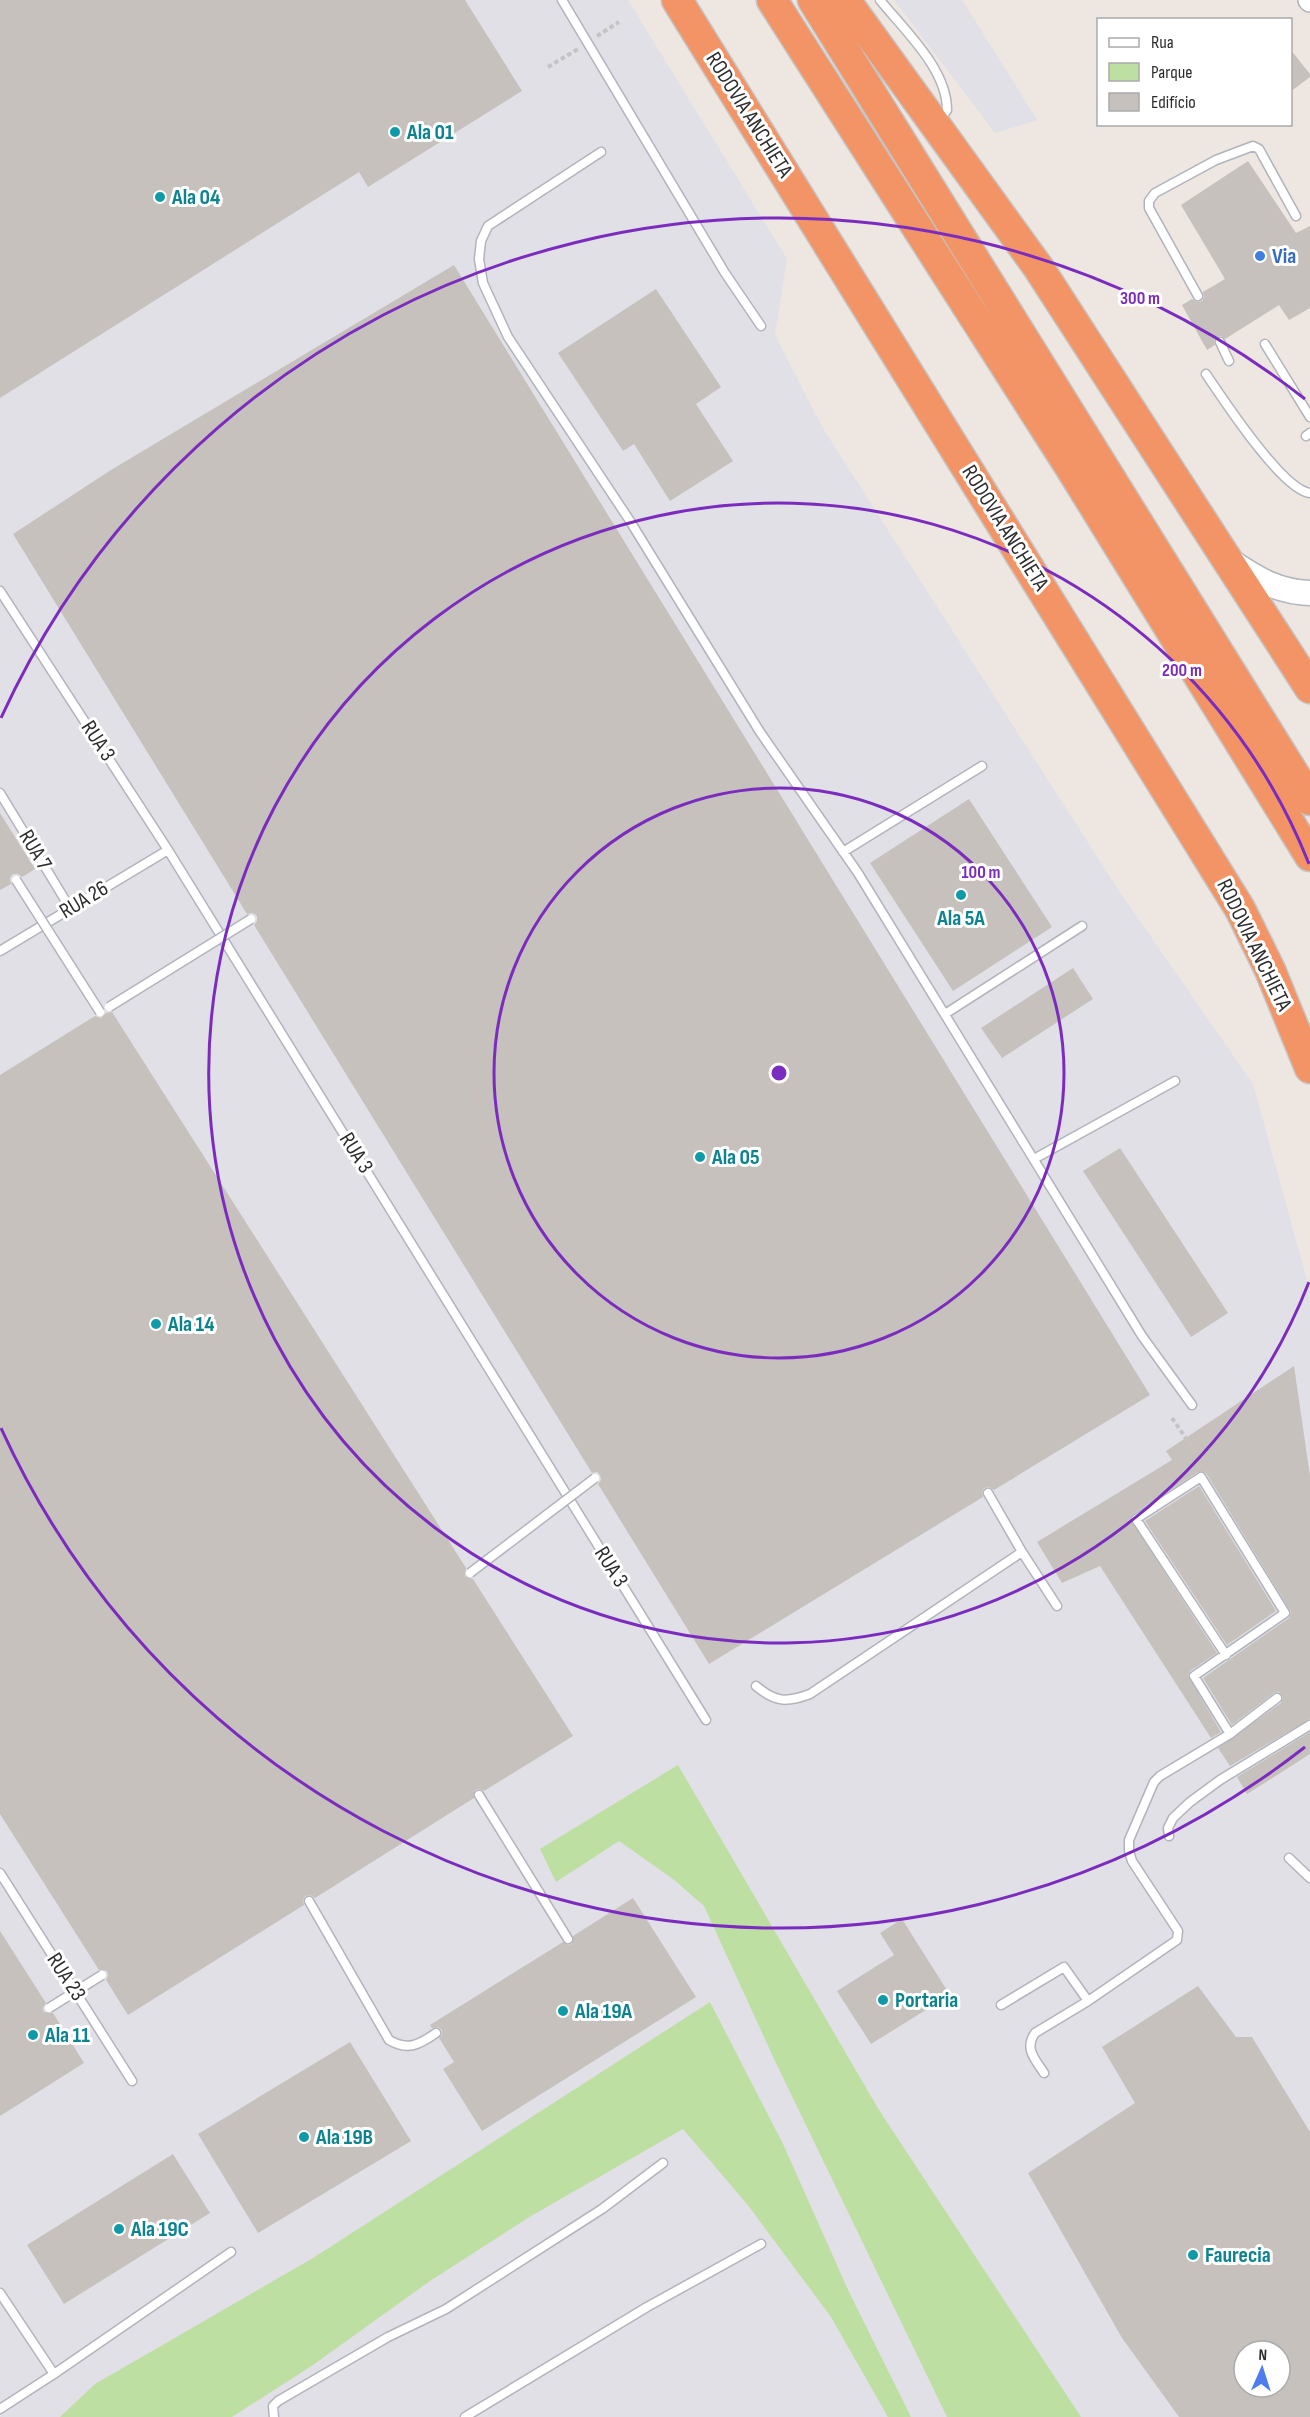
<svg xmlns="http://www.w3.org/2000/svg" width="1310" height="2417" viewBox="0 0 1310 2417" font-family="'Sofia Sans Condensed',sans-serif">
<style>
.industrial{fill:#e1e0e6;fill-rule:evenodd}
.green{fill:#bddfa2}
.building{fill:#c6c1bc;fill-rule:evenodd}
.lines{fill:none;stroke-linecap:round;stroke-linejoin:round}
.service-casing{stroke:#b1b4bc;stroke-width:11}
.tertiary-casing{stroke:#b1b4bc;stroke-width:24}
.secondary-casing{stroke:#b1b4bc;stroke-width:27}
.motorway-casing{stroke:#c4c4c4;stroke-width:33}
.path{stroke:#c4c4c4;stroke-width:4;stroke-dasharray:4.5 3;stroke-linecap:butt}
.service{stroke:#fff;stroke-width:8}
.tertiary{stroke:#fff;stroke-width:21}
.secondary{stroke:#fff;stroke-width:24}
.motorway{stroke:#f29466;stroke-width:30}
.service-bridge-casing{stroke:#b1b4bc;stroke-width:11;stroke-linecap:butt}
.service-bridge{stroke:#fff;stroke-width:8}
.ring{fill:none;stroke:#7b2cbf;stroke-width:3}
.culture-dot{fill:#0f9aa8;stroke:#fff;stroke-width:2}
.shop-dot{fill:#3f7fe0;stroke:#fff;stroke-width:2}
.labels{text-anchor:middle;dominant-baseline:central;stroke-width:6;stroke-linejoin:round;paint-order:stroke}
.street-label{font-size:22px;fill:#2d2d2d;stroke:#fff}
.culture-label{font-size:22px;font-weight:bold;fill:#0d838f;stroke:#fff;text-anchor:start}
.shop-label{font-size:22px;font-weight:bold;fill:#366cbe;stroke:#fff;text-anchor:start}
.centre{fill:#7b2cbf;stroke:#fff;stroke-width:3}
.ring-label{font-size:18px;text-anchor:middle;font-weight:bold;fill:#7b2cbf;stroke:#fff;stroke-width:6;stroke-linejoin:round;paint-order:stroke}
</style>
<rect width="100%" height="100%" fill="#ede6e1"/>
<path class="industrial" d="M0 0H628L787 259 775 335 822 427 1117 888 1253 1084 1310 1291V2417H0ZM1244 2351H1280V2387H1244Z
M894 0H962L1037 120 995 133Z"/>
<path class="green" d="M678 1765 879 2110 1081 2417H947L775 2061 704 1906 673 1879 619 1841 556 1882 540 1849Z
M710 2002 783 2144 849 2292 911 2417H888L831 2317 747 2204 683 2129 531 2216 430 2281 313 2365 232 2417H60L95 2384 313 2258Z"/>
<path class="building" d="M0 0H465L522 91 368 187 359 172 0 398Z
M1290 49 1310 74V77L1290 92Z
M1248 161 1296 233 1310 226V308L1289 320 1279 305 1225 339 1221 336 1217 337 1214 341 1215 345 1207 350 1182 305 1192 299 1197 302 1202 301 1204 297 1203 292 1225 279 1181 205Z
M454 265 1150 1395 994 1490 989 1487 984 1488 982 1492 983 1497 709 1664 598 1484 601 1480 600 1475 597 1472 592 1473 254 925 257 921V916L253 913 247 914 13 534 111 470Z
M656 289 721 387 696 404 733 461 670 501 634 444 623 451 558 353Z
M969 799 1052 927 953 991 870 863Z
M0 813 35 869 22 877 18 874H13L10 878 11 884 0 890Z
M1073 968 1093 999 1002 1058 981 1028Z
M112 1012 466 1568 465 1576 473 1579 573 1736 484 1791 479 1789 475 1790 474 1798 315 1898 310 1895 305 1896 303 1900 304 1905 128 2015 106 1980 108 1975 107 1971 99 1970 0 1814V1075L95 1016 101 1018 106 1013Z
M1120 1148 1228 1313 1191 1337 1083 1171Z
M1294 1366 1310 1476V1719L1230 1766 1218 1748 1281 1703 1283 1697 1279 1692 1274 1693 1232 1725 1203 1678 1289 1618 1291 1612 1206 1473 1198 1472 1133 1514 1130 1519 1217 1653 1190 1671 1188 1676 1221 1732 1211 1738 1100 1566 1062 1583 1037 1542 1172 1460 1166 1451Z
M1199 1486 1276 1611 1227 1645 1145 1521Z
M1310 1732V1754L1247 1794 1237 1777Z
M633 1898 696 1997 482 2131 443 2069 454 2062 439 2038 442 2035V2030L438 2027 432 2028 430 2025 563 1942 568 1945 572 1944 573 1936Z
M902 1919 950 1995 871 2044 837 1991 894 1955 880 1933Z
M0 1931 46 2003 43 2008 44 2012 53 2013 84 2063 0 2116Z
M1198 1986 1236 2037H1252L1310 2132V2417H1179L1122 2338 1028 2173 1135 2103 1102 2047ZM1244 2351H1280V2387H1244Z
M350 2042 411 2141 258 2233 198 2134Z
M173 2154 210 2213 64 2304 27 2245Z"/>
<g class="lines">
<defs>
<path id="service" d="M562 0 725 273 761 326
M880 0C905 31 947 69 947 110L940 120
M601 152 488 226 481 241 479 259 483 283 508 337 630 521 760 732 858 873 1142 1336 1192 1405
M1198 296 1149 208V201L1155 193 1216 160 1253 146 1259 149 1296 216
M1220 342 1229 361
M1265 344 1310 417
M1206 374C1223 399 1282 490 1310 493
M1306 436 1310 433
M0 591 168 850 706 1720
M0 793 70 908
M843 852 982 766
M0 951 168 850
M945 1014 1082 926
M1034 1159 1175 1081
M1022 1552 1057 1606
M756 1686C775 1702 786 1703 810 1694L1022 1552 988 1493
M1230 1734 1277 1698
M479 1795 568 1939
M1169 1836 1168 1828 1173 1818 1190 1802 1220 1780 1310 1725
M1289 1858 1310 1878
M0 1873 132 2081
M309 1901 389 2040C408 2051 419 2045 436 2033
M1001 2005 1064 1967 1088 2001 1177 1940 1178 1931 1132 1861 1129 1851V1840L1154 1782 1160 1776 1230 1734 1194 1676 1285 1613 1201 1477 1136 1519 1226 1655
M1044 2073C1035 2059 1024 2049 1035 2033L1088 2001
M0 2293 54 2374 0 2409
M54 2374 231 2252
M274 2417 273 2406 278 2401 388 2337 446 2309 602 2209 663 2163
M465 2417 647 2307 761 2244"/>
<path id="tertiary" d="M1309 0 1310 1"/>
<path id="secondary" d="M1233 563C1258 580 1279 592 1310 593"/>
<path id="motorway" d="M677 0 1240 909 1270 970 1310 1068
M772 0 1072 470 1310 856
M813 0 1310 800
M845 0 1038 267 1310 688"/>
</defs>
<use href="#service" class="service-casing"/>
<use href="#tertiary" class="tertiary-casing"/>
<use href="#secondary" class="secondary-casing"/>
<use href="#motorway" class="motorway-casing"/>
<path class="path" d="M597 36 619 22
M548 67 578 49
M1172 1418 1196 1453"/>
<use href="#service" class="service"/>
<use href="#tertiary" class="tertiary"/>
<use href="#secondary" class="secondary"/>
<use href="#motorway" class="motorway"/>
<defs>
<path id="service-bridge" d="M16 880 100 1012
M109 1007 251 919
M470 1573 595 1478
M49 2008 102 1975"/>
</defs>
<use href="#service-bridge" class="service-bridge-casing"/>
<use href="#service-bridge" class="service-bridge"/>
</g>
<g class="ring">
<circle cx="779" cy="1073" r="285"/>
<path d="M1309 1282A570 570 0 1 1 1309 864"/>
<path d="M1305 1747A855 855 0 0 1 1 1428M1 718A855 855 0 0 1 1305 399"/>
</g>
<g class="culture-dot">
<circle cx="395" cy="132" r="6"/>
<circle cx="160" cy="197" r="6"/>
<circle cx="961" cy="895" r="6"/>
<circle cx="700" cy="1157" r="6"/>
<circle cx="156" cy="1324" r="6"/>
<circle cx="883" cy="2000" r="6"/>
<circle cx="563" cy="2011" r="6"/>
<circle cx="33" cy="2035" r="6"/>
<circle cx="304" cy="2137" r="6"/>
<circle cx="119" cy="2229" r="6"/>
<circle cx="1193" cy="2255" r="6"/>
</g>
<circle class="shop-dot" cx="1260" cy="256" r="6"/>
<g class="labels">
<g class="street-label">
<text transform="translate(749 115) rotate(58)">RODOVIA ANCHIETA</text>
<text transform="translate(1005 528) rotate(58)">RODOVIA ANCHIETA</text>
<text transform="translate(98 741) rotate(57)">RUA 3</text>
<text transform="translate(35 850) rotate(59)">RUA 7</text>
<text transform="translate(84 900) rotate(-31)">RUA 26</text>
<text transform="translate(1254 945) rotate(64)">RODOVIA ANCHIETA</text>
<text transform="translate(356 1153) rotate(58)">RUA 3</text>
<text transform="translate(611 1567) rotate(58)">RUA 3</text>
<text transform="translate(66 1977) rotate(57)">RUA 23</text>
</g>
<g class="culture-label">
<text x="407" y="132">Ala 01</text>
<text x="172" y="197">Ala 04</text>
<text x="961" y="918" text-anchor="middle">Ala 5A</text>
<text x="712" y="1157">Ala 05</text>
<text x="168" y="1324">Ala 14</text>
<text x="895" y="2000">Portaria</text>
<text x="575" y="2011">Ala 19A</text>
<text x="45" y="2035">Ala 11</text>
<text x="316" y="2137">Ala 19B</text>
<text x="131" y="2229">Ala 19C</text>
<text x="1205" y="2255">Faurecia</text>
</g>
<g class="shop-label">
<text x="1272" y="256">Via</text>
</g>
</g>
<circle cx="779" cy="1073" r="9" class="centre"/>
<g class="ring-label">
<text x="1140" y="304">300 m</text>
<text x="1182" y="676">200 m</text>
<text x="981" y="878">100 m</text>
</g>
<rect x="1097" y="18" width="195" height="108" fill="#ffffff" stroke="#ababab" stroke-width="1.5"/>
<rect x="1109" y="38" width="30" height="9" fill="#ffffff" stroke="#ababab" stroke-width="1.5"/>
<text x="1151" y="48" font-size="18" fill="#2d2d2d">Rua</text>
<rect x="1109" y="63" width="30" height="18" fill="#bddfa2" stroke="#ababab" stroke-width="1.5"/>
<text x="1151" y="78" font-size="18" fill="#2d2d2d">Parque</text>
<rect x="1109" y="93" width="30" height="18" fill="#c6c1bc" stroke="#ababab" stroke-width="1.5"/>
<text x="1151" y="108" font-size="18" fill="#2d2d2d">Edifício</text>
<g transform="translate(1262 2369) rotate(3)"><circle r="28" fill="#ffffff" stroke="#ababab" stroke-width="1.5"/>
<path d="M0-4.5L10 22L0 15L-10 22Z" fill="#4e7dec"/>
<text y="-9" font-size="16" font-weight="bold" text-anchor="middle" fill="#2d2d2d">N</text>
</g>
</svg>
